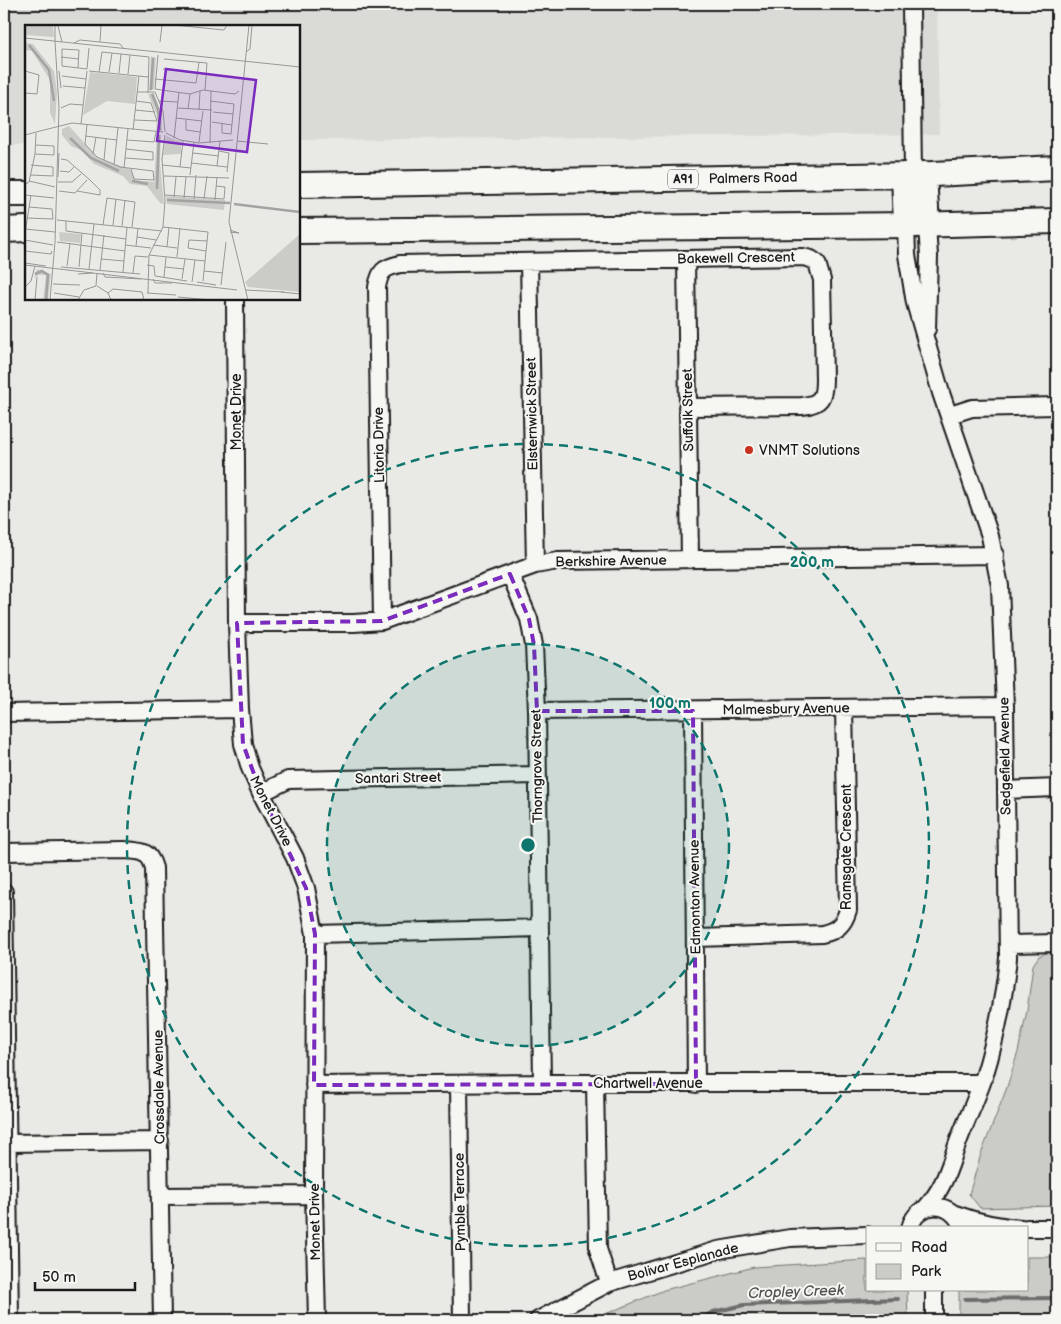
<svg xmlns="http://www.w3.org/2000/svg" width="1061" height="1324" viewBox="0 0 1061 1324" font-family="'Balsamiq Sans',sans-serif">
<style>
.built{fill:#dadad6}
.green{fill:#cbcbc7;stroke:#747472}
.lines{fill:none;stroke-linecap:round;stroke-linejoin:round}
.stream{stroke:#6d6d6c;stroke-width:4}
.minor-casing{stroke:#1c1c1c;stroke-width:20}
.highway-casing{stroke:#1c1c1c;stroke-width:28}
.minor{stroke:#f6f6f2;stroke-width:16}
.highway{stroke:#f6f6f2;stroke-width:24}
.marked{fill:none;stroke:#7b2cbf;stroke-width:4;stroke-dasharray:10 6;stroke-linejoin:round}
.ring{fill:none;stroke:#0f766e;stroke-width:2.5;stroke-dasharray:9 6}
.poi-dot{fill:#c8321e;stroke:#f6f6f2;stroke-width:2}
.labels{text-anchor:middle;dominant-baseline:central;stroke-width:4;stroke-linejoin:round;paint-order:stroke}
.shield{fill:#f6f6f2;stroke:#5d5d5c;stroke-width:1}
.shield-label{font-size:12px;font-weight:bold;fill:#1c1c1c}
.street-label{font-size:14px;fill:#1c1c1c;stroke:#f6f6f2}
.poi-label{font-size:14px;fill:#1c1c1c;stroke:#f6f6f2;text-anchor:start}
.water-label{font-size:15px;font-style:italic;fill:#525251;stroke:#f6f6f2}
.inset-river{fill:none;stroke:#a3a3a1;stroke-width:2.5}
.inset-road{fill:none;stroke:#979795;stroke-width:1}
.view{fill:#7b2cbf;fill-opacity:0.15;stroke:#7b2cbf;stroke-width:2.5}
.inset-edge{fill:none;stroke:#1c1c1c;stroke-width:2.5}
.centre{fill:#0f766e;stroke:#f6f6f2;stroke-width:2.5}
.ring-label{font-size:15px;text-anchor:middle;font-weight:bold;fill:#0f766e;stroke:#f6f6f2;stroke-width:4;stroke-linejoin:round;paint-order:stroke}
</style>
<rect width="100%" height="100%" fill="#e9e9e5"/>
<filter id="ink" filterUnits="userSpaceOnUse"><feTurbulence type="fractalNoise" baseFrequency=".02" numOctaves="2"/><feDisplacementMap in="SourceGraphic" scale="10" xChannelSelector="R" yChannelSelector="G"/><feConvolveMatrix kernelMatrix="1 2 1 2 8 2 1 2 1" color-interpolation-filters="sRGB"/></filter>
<g filter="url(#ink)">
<path class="built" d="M4 4H937L939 134 299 140V26H26V145H4Z"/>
<path class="green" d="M1046 953H1057V1206L980 1208 969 1194 981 1154 1006 1090 1018 1052 1027 1011 1033 965 1039 956Z
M1027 1257H1057V1320H959V1290H1027Z
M867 1260V1290H907L908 1320H591L664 1290 754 1267Z"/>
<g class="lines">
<path class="stream" d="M965 1299 1057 1298
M698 1320 713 1312 744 1305 898 1299"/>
<defs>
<path id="minor" d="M911 4 913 175
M906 225 907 255 915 303 941 393 990 536 1000 586 1005 706 1008 958C1004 998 996 1038 984 1077 977 1097 968 1117 960 1137 949 1166 947 1183 926 1208
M686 259 690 560
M529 262 535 565
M235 299 237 623 240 709 243 744 250 768 261 793 295 858 306 888 315 934 314 1195 317 1320
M927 329 929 256 927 225
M950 415 972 408 1057 406
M510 574 529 619 534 645 537 711 542 1083
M382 621 377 287C380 271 383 268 400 264L803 257 811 259 817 263 822 280 824 379C824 398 821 404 802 406L687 407
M237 623H354L382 621 535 565 558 561 995 555
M537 711 1005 706
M693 711 696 1084
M4 713 240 709
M1006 790 1057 788
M261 793 288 780 537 775
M4 852 124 850C141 851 149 850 154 868L162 1320
M4 892 10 1320
M315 934 540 928
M696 938 822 934C837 931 844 924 848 910L844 708
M1008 944 1057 943
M595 1083 598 1249 609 1283
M459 1084 462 1320
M314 1085 542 1083H981
M7 1143 160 1141
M160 1196 314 1195
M955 1214C977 1222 999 1227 1022 1228
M910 1228C917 1199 954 1200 962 1228
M1027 1228H1057
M934 1290V1320
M538 1320 609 1283 718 1250 790 1238 867 1235"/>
<path id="highway" d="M924 174 927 225
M904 175 906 225
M299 185 913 175 1057 168
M4 194H26
M4 230 26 229
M299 231 914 225 1057 221"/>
</defs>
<use href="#minor" class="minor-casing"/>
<use href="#highway" class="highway-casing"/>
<use href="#minor" class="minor"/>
<use href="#highway" class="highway"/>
</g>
</g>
<path class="marked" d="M510 574 529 619 534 645 537 711H693L696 1084 314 1085 315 934 306 888 261 793 243 744 237 623 382 621Z"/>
<circle cx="528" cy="845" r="201" fill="#0f766e" fill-opacity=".12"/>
<g class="ring">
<circle cx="528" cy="845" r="201"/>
<circle cx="528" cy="845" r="401"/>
</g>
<circle class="poi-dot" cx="749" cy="450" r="5"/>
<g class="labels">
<rect class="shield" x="668" y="169.5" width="30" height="19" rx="4"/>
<g class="shield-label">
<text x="683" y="179">A91</text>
</g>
<g class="street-label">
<text transform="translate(753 178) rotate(-1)">Palmers Road</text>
<text transform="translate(736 258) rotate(-1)">Bakewell Crescent</text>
<text transform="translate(688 410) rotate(-91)">Suffolk Street</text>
<text transform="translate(236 412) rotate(-90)">Monet Drive</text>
<text transform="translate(532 414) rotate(-91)">Elsternwick Street</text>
<text transform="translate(379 445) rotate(-91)">Litoria Drive</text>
<text transform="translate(611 561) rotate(-1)">Berkshire Avenue</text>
<text transform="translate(786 709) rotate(-1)">Malmesbury Avenue</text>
<text transform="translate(1005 756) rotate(-91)">Sedgefield Avenue</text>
<text transform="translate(537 766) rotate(-91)">Thorngrove Street</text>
<text transform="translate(398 778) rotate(-1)">Santari Street</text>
<text transform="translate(271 811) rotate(63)">Monet Drive</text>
<text transform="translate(846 847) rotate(-90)">Ramsgate Crescent</text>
<text transform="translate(695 897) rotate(-91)">Edmonton Avenue</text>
<text x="648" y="1083">Chartwell Avenue</text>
<text transform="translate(159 1087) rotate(-91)">Crossdale Avenue</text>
<text transform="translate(460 1202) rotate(-91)">Pymble Terrace</text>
<text transform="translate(315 1222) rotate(-91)">Monet Drive</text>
<text transform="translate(683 1262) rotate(-15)">Bolivar Esplanade</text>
</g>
<g class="poi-label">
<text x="759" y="450">VNMT Solutions</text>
</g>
<g class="water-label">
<text transform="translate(796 1292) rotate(-2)">Cropley Creek</text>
</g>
</g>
<g transform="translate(25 25)">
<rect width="275" height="275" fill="#e9e9e5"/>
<path d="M0 0H28L29 12 0 10ZM1 18 8 19 29 46 32 67 30 99 25 88V55L7 26 0 25ZM126 31 131 33 129 64 124 66ZM65 47 112 52 110 79 82 76 58 90ZM129 68 137 90V106H131L132 90 123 69ZM44 101 73 133 105 144 111 155 129 157 132 110H136L135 138 139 179 135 178 122 161 105 159 98 151 69 139 56 125 46 121 37 110V104ZM141 111 156 117V129L138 130ZM141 171 200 175 199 185 142 179ZM34 207 56 209 55 218 35 216ZM275 209V267L223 262 220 257ZM12 244 26 249 23 275H18L21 250H14L9 253Z" fill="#cbcbc7"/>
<path class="inset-river" d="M4 20 24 45 29 76M126 65 128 33M127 69 133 84 135 105M45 113 66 133 94 146M107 156 123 159M132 164 134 110M142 175 205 178M209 179 275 187M10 249 17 246 23 250 21 275"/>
<path class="inset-road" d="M30 0V16M149 0 199 5 202 0M33 1 37 17M0 13 275 42M75 17 76 0M135 17 137 0M49 18 55 15 95 19 99 24M221 27 225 24 227 0M36 32 54 34M139 34 182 38 180 65M53 43 54 25 37 24V41L62 44M62 44 64 23M138 44 173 48M0 46 14 50 12 69 0 68M34 46 36 63M64 46 123 52M74 47 77 27 124 32 123 68M84 47 87 28M94 48 96 29M103 49 105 30M37 51 61 54M130 54 171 58 174 37M38 61 60 63M130 64 165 69 178 65 210 69 214 66M130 64 133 30M112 67H130L138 86 140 107M134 76 153 77M185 76 209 79 206 109 197 108V98M36 83 45 79 58 80M153 83 187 85M163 84 165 69M110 85 130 87M174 85 175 66M188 87 208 89M151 93 177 96M109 95 132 96 126 78 111 76M161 95V105L175 107M187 97 207 100M56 99 62 46M62 100 60 119 72 132 95 142 128 146 129 155 109 154 106 144M108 105 114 51M15 106 47 98 138 107M141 108 155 115 174 118 208 115M0 110 15 106M60 111 92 115M149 113 154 67M102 115 129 117 131 107M212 116 243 119M174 117 178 86M185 118 186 66M194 126 204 128 202 147M168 128 194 131M10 129 29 130V121L11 120M68 129 71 112M100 133 128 135V127L101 124M36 134 42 135 65 155 75 165V170L52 166M79 135 81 114M166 138 202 142M89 140 93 103M137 140 166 143M192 141 195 116M155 142 158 116M99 143 103 104M35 146 44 147 49 142M5 150 28 151V142L6 140M165 150 169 117M139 151 204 153M33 152 34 128M4 156 30 162M33 157H47L56 149M1 159 4 157 10 129 11 108M34 166 50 168 62 155M0 170 29 173M140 170 199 174 200 162 191 161M149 172 151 152M159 173 161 152M169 174 171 150M179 174 182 151M190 175 192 152M2 193 28 194 27 184 4 182M32 195 137 206M41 196V206L101 214M78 200 82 173 110 177 107 202M88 200 91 174M97 201 100 175M138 202 183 207 178 256M0 204 30 207M205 207 214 208 205 205M0 208 6 170M112 212 131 215M0 215 28 220M32 217 100 226M100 220 126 223M128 220 152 223M111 221 113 203M142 222 144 202M0 226 26 229 27 226M181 226 163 223 164 215 182 216M124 230 180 236M152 232 155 203M76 234 99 236M0 238 21 241M0 240 212 265M122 240 129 241 130 251 162 256M42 241 45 218M36 242 115 249M54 242 57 208M140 242 159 244M64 244 69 199M75 245 79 210M179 246 198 248M98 247 102 202M78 248 80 252 116 254M108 248 110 231 123 232M53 249 68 248M139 252 141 232M128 254 130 258H147M157 254 160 234M167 257 170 235M172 257 191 260M28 259 55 260M196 260 201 217M72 261 83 268 86 275M0 262 6 256 10 241M220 265 259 267M256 267 275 269M29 268 54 272M83 268 88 264 117 267 119 275M122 268 151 270M123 268 124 230 138 202 140 176 137 134 140 110M153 272 186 275M10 275 12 252M25 275 30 217 34 82 30 16M53 275 59 265 71 261 72 248M223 275 204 197 224 0"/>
<path class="view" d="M141 44 231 55 222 127 132 116Z"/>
<rect width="275" height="275" class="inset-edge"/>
</g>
<circle cx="528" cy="845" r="8" class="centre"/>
<g class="ring-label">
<text x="812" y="567">200 m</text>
<text x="670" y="708">100 m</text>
</g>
<rect width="1061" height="1324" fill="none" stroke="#f6f6f2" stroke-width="20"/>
<rect x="10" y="10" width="1041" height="1304" fill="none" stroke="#1c1c1c" stroke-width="2" filter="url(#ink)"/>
<rect x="866" y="1226" width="162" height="65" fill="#f6f6f2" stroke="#9f9f9c"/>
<rect x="876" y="1243" width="25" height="8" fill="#f6f6f2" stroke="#9f9f9c"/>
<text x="911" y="1252" font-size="15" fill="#1c1c1c">Road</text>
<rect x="876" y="1264" width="25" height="15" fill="#cbcbc7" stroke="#9f9f9c"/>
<text x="911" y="1276" font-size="15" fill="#1c1c1c">Park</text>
<path d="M35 1282v8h100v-8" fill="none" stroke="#1c1c1c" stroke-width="2.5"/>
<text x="42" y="1282" font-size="15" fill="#1c1c1c" stroke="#f6f6f2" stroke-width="4" paint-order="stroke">50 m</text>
</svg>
